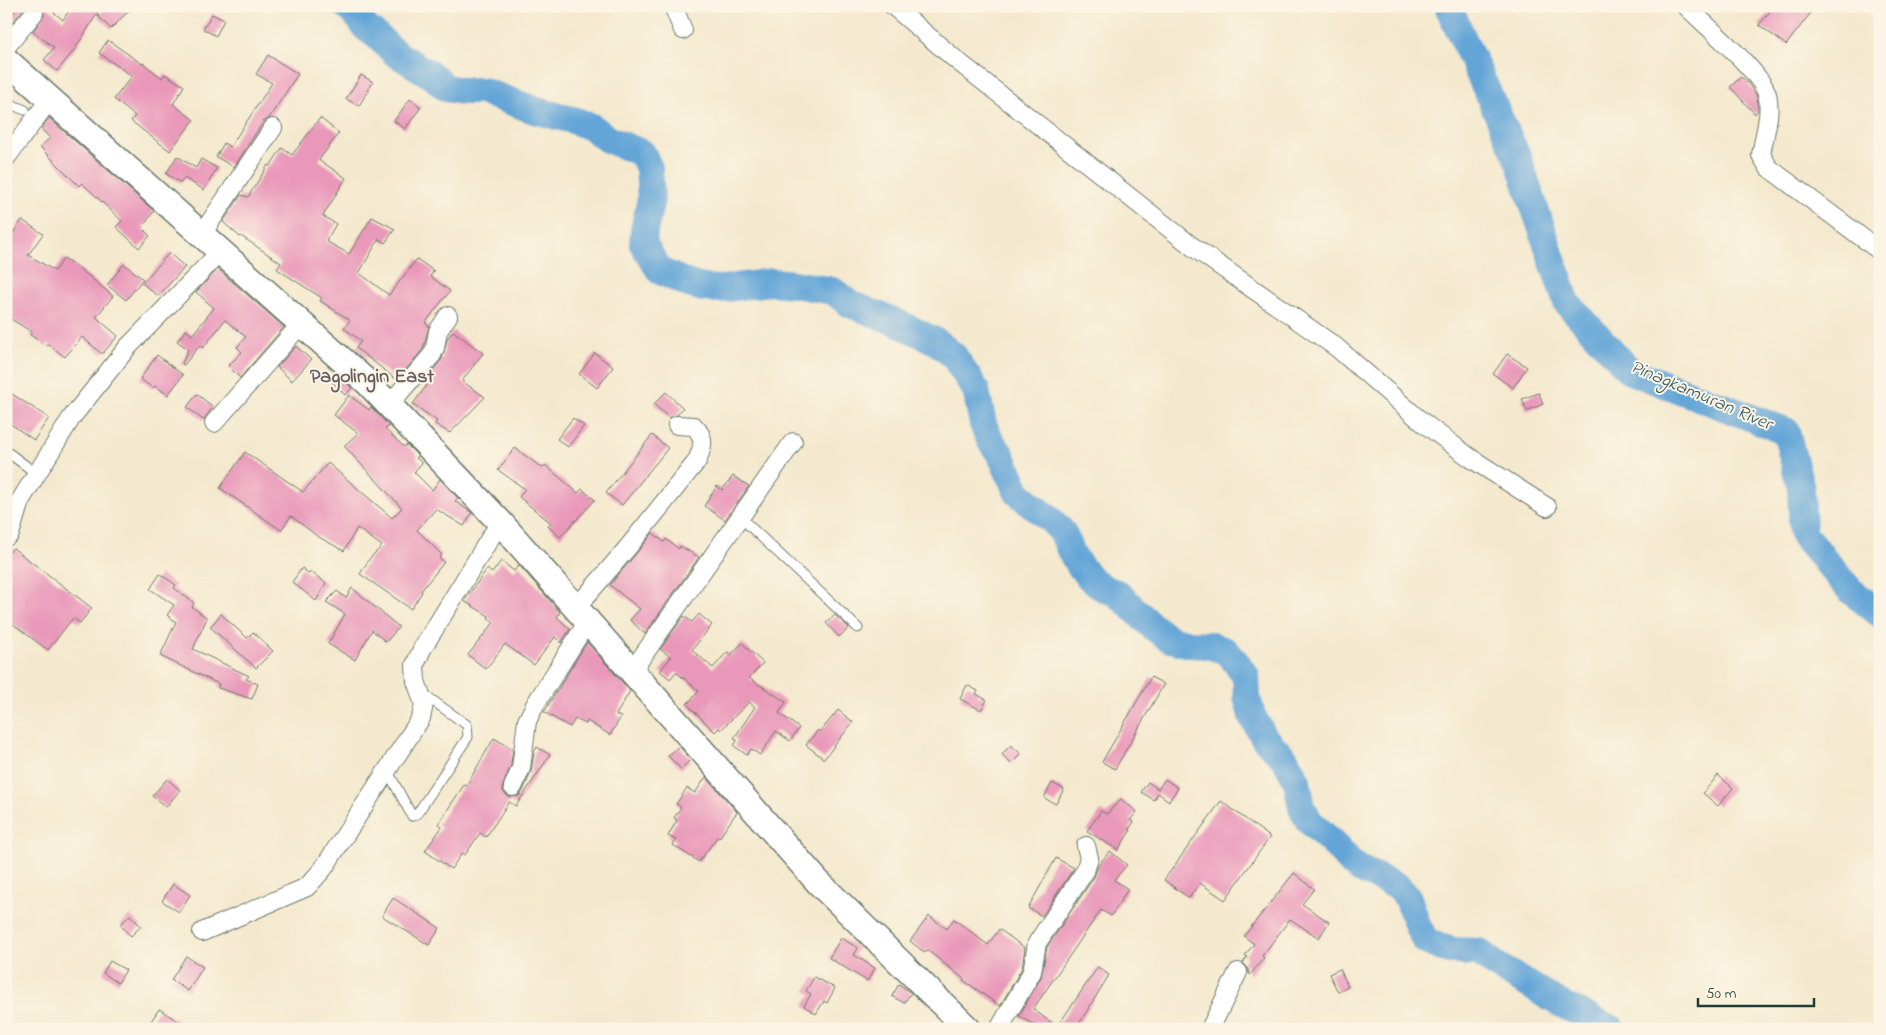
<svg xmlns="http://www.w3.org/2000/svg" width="1886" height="1035" viewBox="0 0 1886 1035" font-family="'Indie Flower',sans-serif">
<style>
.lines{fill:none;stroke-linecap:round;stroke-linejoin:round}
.river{stroke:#64a5d7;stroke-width:28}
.building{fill:#e998b9}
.lane-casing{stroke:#6a796a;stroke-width:11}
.street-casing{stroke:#6a796a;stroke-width:20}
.secondary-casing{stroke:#6a796a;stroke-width:28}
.lane{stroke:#fff;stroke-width:9}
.street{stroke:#fff;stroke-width:18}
.secondary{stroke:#fff;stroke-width:25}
.labels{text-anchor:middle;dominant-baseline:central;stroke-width:4;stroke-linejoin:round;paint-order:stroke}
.water-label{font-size:19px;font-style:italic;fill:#345c65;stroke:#fcf5e5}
.quarter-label{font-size:20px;font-weight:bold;fill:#665d63;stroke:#fcf5e5}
</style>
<rect width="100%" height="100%" fill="#fcf5e5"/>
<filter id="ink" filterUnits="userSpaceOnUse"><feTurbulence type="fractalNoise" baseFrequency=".02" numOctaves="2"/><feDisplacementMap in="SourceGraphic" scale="10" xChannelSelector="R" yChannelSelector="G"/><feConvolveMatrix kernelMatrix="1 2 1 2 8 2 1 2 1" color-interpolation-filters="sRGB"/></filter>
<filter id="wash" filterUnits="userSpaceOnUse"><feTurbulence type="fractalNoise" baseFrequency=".0096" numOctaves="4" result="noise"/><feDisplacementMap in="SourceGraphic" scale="20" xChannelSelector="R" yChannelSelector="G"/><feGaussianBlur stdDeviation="1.12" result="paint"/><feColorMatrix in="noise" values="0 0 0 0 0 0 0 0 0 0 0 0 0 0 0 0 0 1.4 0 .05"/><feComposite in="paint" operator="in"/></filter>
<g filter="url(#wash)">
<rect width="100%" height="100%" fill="#f4e9ce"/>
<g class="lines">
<path class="river" d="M346 6 355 13 366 28 377 36 395 53 434 77 446 88 462 91H482L537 111 573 120 592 127 607 139 642 153 649 168 651 198 644 231 643 244 660 271 689 284 703 288 721 289 771 282 794 284 833 291 850 304 896 322 937 342 953 355 976 390 983 424 990 440 1001 455 1018 493 1052 521 1063 533 1071 552 1079 565 1091 579 1105 589 1117 593 1153 627 1170 639 1190 644 1208 645 1226 651 1234 660 1246 676 1247 697 1252 716 1265 739 1285 759 1297 781 1302 808 1309 821 1336 846 1351 863 1361 870 1397 886 1408 898 1418 927 1426 941 1439 947 1453 951 1479 952 1497 966 1561 1004 1612 1029
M1448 6 1517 156 1567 303 1630 371 1786 431 1801 489 1803 534 1850 590 1880 614"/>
</g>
<g id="blocks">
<path class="building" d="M19 6H26L10 25 6 20Z
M42 6H46L63 20 72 6H102L75 49 57 71 44 60 54 48 33 31 44 15Z
M108 6H133L111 29 98 16Z
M1774 6H1816L1786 45 1759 25Z
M212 14 224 20 216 36 203 29Z
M108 40 142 64 143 63 162 78 165 74 184 86 173 104 194 120 170 151 131 121 135 116 114 99 132 76 99 53Z
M268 55 298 74 269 118 263 122 234 167 216 157 224 143 230 147 272 83 256 74Z
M361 75 373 82 359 106 346 99Z
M1741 77 1748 83 1757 97 1758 110 1755 114 1730 87Z
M410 99 421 107 405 129 394 121Z
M49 118 154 211 142 228 150 236 139 248 116 227 122 221 82 183 79 186 40 147 50 138 41 129Z
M320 118 339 133 319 160 346 178 323 216 336 224 326 241 349 254 372 217 395 229 385 243 379 239 359 273 389 295 417 259 434 271 430 276 450 291 425 323 429 326 423 349 397 380 356 348 361 341 344 328 350 320 320 301 322 298 277 269 281 263 241 236 240 237 223 222 241 195 248 197 268 165 270 166 282 148 292 155Z
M177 156 196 168 201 159 217 168 204 190 184 178 181 183 166 174Z
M22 220 43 234 28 255 55 271 64 258 80 269 113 296 96 317 118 336 102 354 82 337 65 357 48 344 47 346 30 335 32 332 6 316V243Z
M169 253 185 267 158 296 142 283Z
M124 264 143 279 126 300 107 285Z
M218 269 284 327 240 378 228 366 242 352 237 347 246 337 225 320 203 348 200 345 184 365 182 364 188 349 177 341 186 330 192 335 214 308 196 292Z
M453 331 483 353 462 381 485 397 450 433 435 424 437 421 413 404 427 385 423 382 442 359 447 339Z
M296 346 311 360 292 381 277 367Z
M595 353 613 367 597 388 579 374Z
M1507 354 1527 367 1513 388 1493 374Z
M157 355 183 375 168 395 155 386 153 388 140 379Z
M334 372 352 388 345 395 328 378Z
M6 390 49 418 34 440 6 421Z
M666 392 683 408 677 415 669 418 654 404Z
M1539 393 1543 404 1527 411 1522 399Z
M197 394 213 407 203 420 187 407Z
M349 395 369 410 371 407 389 426 385 429 404 447 407 445 418 456 416 458 422 463 414 472 432 490 440 479 458 498 455 501 472 513 464 526 436 509 417 530 442 555 439 558 444 562 421 591 422 592 411 609 360 574 370 558 382 546 357 528 344 551 317 536 291 516 281 530 220 488 245 452 303 492 328 463 392 518 402 508 344 446 358 433 334 415Z
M573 418 584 426 568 447 557 439Z
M652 435 668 448 622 505 606 493Z
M515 448 542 468 545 465 578 493 582 489 595 500 560 537 548 526 551 523 519 497 525 489 498 470Z
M733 476 749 486 725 520 704 506 717 486 722 490Z
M653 533 664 542 666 539 679 549 680 546 699 557 645 634 630 620 640 609 610 585Z
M13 548 92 608 80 623 73 618 48 650 6 619V556Z
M501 561 514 571 519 565 560 612 557 617 570 629 561 643 555 637 534 665 505 644 486 669 468 655 494 622 488 618 489 616 464 601 487 569 492 573Z
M302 568 309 574 311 572 326 583 316 601 292 582Z
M160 574 176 585 174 588 194 603 192 607 207 618 193 649 249 676 246 679 258 684 252 699 218 688 219 684 160 656 176 622 167 615 174 605 150 589Z
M352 588 399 627 386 642 372 630 355 660 328 644 345 614 326 602 337 591 346 598Z
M221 614 247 638 253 632 273 651 256 668 210 627Z
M699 614 712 625 692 650 713 668 727 652 731 655 742 643 763 663 749 678 786 702 779 713 799 728 790 741 776 731 760 755 751 749 747 755 734 746 737 740 734 738 755 707 749 702 721 730 719 728 715 732 687 704 699 691 676 672 670 679 660 671 671 657 660 649 684 616 692 622Z
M835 615 849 628 839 637 826 623Z
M587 642 630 691 616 715 621 717 610 735 587 721 586 724 575 719 570 727 544 712Z
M1151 677 1164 684 1115 769 1102 762Z
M967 685 978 691 976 694 987 700 981 710 960 699Z
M838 710 853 722 824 759 806 745 818 730 820 732Z
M494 738 513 749 511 765 502 788 504 793 509 797 519 796 523 791 531 772 534 752 537 747 550 755 516 806 509 802 486 837 480 833 465 855 462 853 451 869 425 851 442 827 438 824 464 785 466 786Z
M1011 745 1021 754 1011 764 1002 754Z
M679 746 691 759 681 769 668 756Z
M1718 775 1733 788 1718 806 1703 793Z
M706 777 737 812 719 838 717 837 699 862 673 845 676 840 668 836 677 820 674 818 681 807 676 804 687 788 695 793Z
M167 779 180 790 166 807 152 796Z
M1165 779 1178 788 1169 801 1158 793 1154 800 1141 792 1148 782 1158 789Z
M1052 783 1064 789 1056 804 1044 798Z
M1121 799 1137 812 1130 820 1134 822 1129 829 1131 830 1118 850 1087 831 1101 811 1107 814Z
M1221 801 1270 837 1225 900 1200 883 1189 898 1164 880Z
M1110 851 1127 865 1114 880 1128 889 1111 916 1101 910 1033 1009 1057 1027 1098 967 1109 975 1076 1029H1041L1019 1016 1041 977 1047 947 1094 877 1098 866Z
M1056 858 1074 868 1042 916 1028 908Z
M1294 873 1314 889 1302 904 1329 922 1319 938 1290 919 1262 956 1264 958 1250 975 1247 967 1243 963 1247 957 1245 955 1254 944 1244 936Z
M173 884 190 895 179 912 162 901Z
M393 898 440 928 429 945 382 916Z
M130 915 141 926 131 936 120 925Z
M929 916 947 929 954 919 988 945 999 929 1025 948 1022 968 1000 1006 963 980 964 979 927 950 925 953 910 941Z
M841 938 858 948 854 955 875 968 867 981 829 958Z
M186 956 203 967 188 991 171 980Z
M110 961 126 970 118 983 103 973Z
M1340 969 1348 987 1338 992 1329 974Z
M814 977 835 988 827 1003 824 1001 816 1014 804 1006 811 994 806 991Z
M899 984 911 993 904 1003 892 996Z
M159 1009 190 1029H146Z"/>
</g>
</g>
<g filter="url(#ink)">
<use href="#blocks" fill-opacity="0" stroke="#6a796a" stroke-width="1"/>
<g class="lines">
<defs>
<path id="lane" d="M6 99 15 106 25 110
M6 451 37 474
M740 517 858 628
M387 770 412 816 417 814 468 737 467 725 422 693"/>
<path id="street" d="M673 6 683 30
M893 6 955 59 1193 247 1336 347 1421 421 1469 457 1547 507
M1686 6C1704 24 1761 72 1767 94 1772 112 1764 136 1761 155L1769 168 1880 251
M6 47 34 13
M6 158 50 99
M202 234 273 128
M389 405 432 355 435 348 438 331 448 316
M214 423 302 323
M6 537 10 534 20 501 72 417 127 348 221 251
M576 608 629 546 697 461C703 447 706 438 694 426L677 425
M632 671 793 442
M513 787 521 768 527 721 536 703 588 621
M202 932 307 887 323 869 421 718 424 704 416 681 415 665 422 649 500 522
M999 1029 1032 972 1037 943 1085 871 1089 858 1086 846
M1210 1029 1238 972"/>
<path id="secondary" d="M6 60 368 383 500 522 818 882 968 1029"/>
</defs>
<use href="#lane" class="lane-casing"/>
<use href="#street" class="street-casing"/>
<use href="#secondary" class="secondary-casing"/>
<use href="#lane" class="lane"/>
<use href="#street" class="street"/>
<use href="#secondary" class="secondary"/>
</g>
</g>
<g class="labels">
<g class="water-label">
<text transform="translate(1701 396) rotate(23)">Pinagkamuran River</text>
</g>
<g class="quarter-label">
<text x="372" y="377">Pagolingin East</text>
</g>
</g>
<rect width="1886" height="1035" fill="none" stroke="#fcf5e5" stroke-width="25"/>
<path d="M1698 998v8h116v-8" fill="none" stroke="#1f3d34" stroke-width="2.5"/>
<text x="1706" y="998" font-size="15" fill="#1f3d34" stroke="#fcf5e5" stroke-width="4" paint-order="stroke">50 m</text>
</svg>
